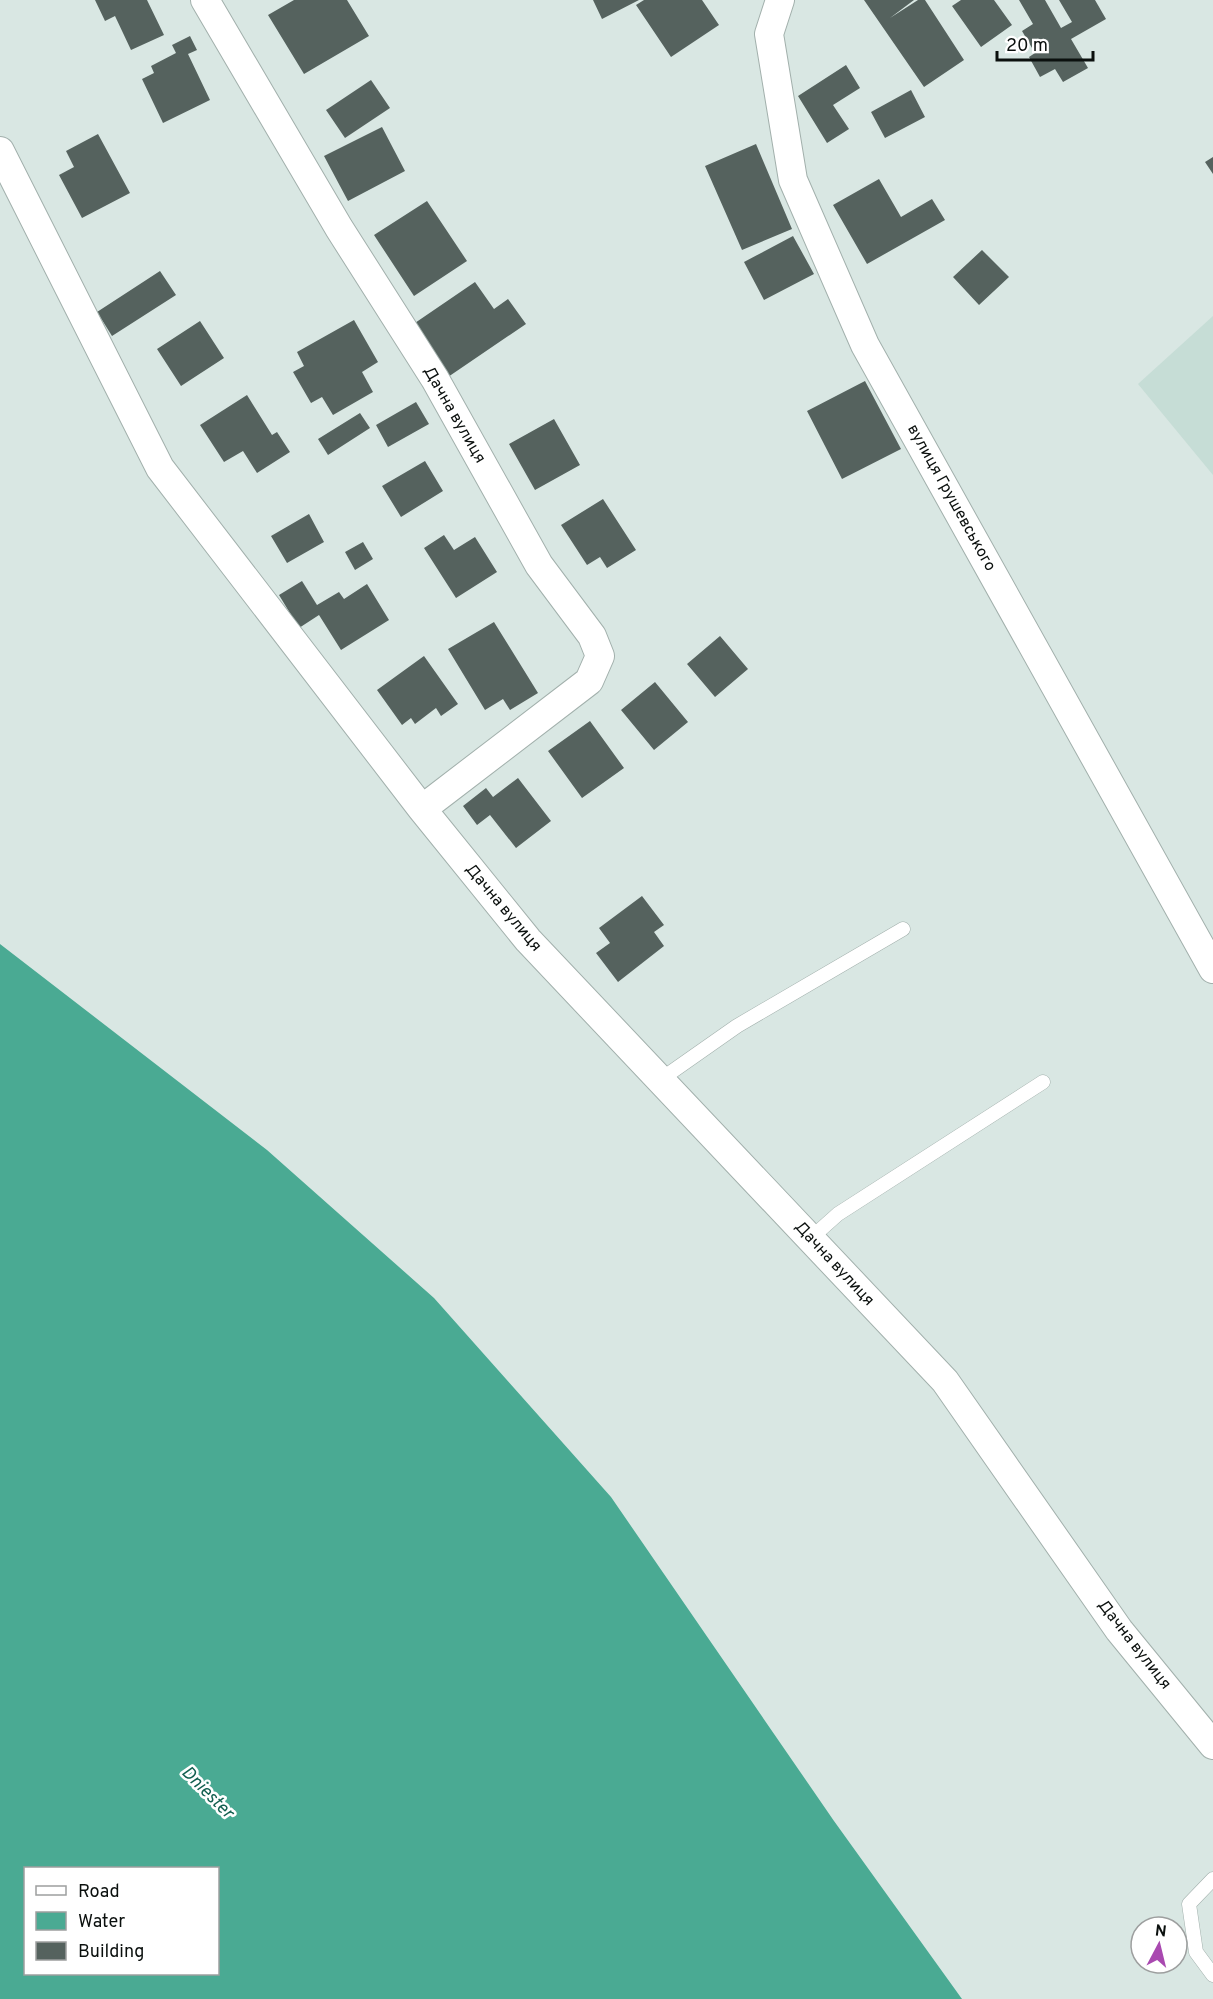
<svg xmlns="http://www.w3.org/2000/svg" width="1213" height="1999" viewBox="0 0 1213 1999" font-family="Overpass,sans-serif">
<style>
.built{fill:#c6ddd6}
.water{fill:#4aaa93;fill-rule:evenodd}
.building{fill:#55625e}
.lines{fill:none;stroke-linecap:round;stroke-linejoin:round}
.lane-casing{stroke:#a2b0ac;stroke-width:15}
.street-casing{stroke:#a2b0ac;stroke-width:30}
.lane{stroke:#fff;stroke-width:14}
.street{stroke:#fff;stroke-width:28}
.labels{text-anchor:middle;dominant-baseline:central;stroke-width:5;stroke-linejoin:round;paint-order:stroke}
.street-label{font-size:16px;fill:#0b100e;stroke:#fff}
.water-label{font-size:18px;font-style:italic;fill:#136050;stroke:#fff}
</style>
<rect width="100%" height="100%" fill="#d9e7e3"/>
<path class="built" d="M1213 316V475L1138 384Z"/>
<path class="water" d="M0 944 267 1150 434 1298 611 1497 834 1821 962 1999H0ZM26 1868H218V1974H26Z"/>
<path class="building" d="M95 0H147L164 35 131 50 115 16 105 21Z
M294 0H347L369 36 304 74 268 15Z
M593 0H639L602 19Z
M644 0H702L719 25 671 57 636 5Z
M864 0H914L890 18 918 0H925L964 60 924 87Z
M961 0H994L1012 25 981 47 952 6Z
M1019 0H1045L1061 28 1072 22 1059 0H1095L1106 19 1071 39 1088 68 1063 82 1055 69 1040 77 1029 57 1035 53 1022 31 1033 24Z
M190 36 197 50 188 54 210 100 163 123 142 79 154 73 151 66 176 53 172 45Z
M846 65 860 88 833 105 849 129 827 143 798 96Z
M371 80 390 108 345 138 326 110Z
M911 90 925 117 885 138 871 112Z
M382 127 405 171 348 201 324 156Z
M98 134 130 193 82 218 59 175 74 167 66 151Z
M756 144 792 229 742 250 705 166Z
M1213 157V174L1205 162Z
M879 179 901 217 932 199 945 220 867 264 833 205Z
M427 201 467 261 414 296 374 235Z
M793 236 814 274 764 300 744 262Z
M982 250 1009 277 979 305 953 277Z
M160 271 176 295 112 336 97 312Z
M475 282 494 309 508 299 526 324 448 377 412 325Z
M354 320 378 362 362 372 373 392 333 415 322 397 311 403 293 372 304 366 297 352Z
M200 321 224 358 181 386 157 349Z
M865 381 901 449 842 479 807 411Z
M247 395 272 435 277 432 290 452 257 473 243 451 224 462 200 425Z
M416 402 429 424 388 447 376 425Z
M360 413 370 428 328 455 318 439Z
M554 419 580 465 535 490 509 444Z
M425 461 443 491 401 517 382 486Z
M603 499 636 550 607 568 600 557 587 565 561 525Z
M309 514 324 542 287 563 271 536Z
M444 535 454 550 475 537 497 572 456 598 424 548Z
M363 542 373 559 355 570 345 552Z
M302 581 317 605 339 592 344 599 367 584 389 620 341 650 319 615 299 628 279 595Z
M494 622 538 693 510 710 503 699 485 710 448 649Z
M720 636 748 669 715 697 687 664Z
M424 656 458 704 441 716 436 708 415 724 411 718 402 725 377 690Z
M655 682 688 722 654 750 621 710Z
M590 721 624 768 582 798 548 751Z
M518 778 551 821 516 848 490 815 477 825 463 806 486 788 493 797Z
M642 896 664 925 654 932 664 946 618 982 596 953 610 943 599 928Z"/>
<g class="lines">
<defs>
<path id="lane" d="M660 1080 737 1026 903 929
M810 1239 838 1214 1043 1082
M1213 1879 1189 1904 1196 1952 1213 1975"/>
<path id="street" d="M205 0 339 228 435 379 539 565 592 636 600 656 589 681 422 809
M780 0 769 34 793 180 865 345 1213 969
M0 151 160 468 422 809 528 940 945 1381 1119 1630 1213 1745"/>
</defs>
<use href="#lane" class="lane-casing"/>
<use href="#street" class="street-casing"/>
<use href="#lane" class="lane"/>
<use href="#street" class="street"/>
</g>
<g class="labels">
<g class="street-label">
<text transform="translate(454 415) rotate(60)">Дачна вулиця</text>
<text transform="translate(951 498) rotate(61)">вулиця Грушевського</text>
<text transform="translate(503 908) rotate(50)">Дачна вулиця</text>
<text transform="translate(834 1264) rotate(47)">Дачна вулиця</text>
<text transform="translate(1134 1645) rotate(52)">Дачна вулиця</text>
</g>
<g class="water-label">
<text transform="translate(207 1793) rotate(45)">Dniester</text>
</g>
</g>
<rect x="24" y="1867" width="195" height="108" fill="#ffffff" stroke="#9d9f9f" stroke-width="1.5"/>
<rect x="36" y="1886" width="30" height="9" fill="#ffffff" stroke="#9d9f9f" stroke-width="1.5"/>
<text x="78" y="1897" font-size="18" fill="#0b100e">Road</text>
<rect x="36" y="1912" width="30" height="18" fill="#4aaa93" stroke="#9d9f9f" stroke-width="1.5"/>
<text x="78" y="1927" font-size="18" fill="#0b100e">Water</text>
<rect x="36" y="1942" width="30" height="18" fill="#55625e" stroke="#9d9f9f" stroke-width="1.5"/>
<text x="78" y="1957" font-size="18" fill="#0b100e">Building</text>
<g transform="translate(1159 1945) rotate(7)"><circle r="28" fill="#ffffff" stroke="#9d9f9f" stroke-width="1.5"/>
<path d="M0-4.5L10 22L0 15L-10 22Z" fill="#a949b0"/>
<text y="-9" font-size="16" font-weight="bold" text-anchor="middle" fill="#0b100e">N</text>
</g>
<path d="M997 51v9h96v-9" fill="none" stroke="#0b100e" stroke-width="3"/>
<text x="1006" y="51" font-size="18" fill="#0b100e" stroke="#ffffff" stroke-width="4.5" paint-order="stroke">20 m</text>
</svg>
